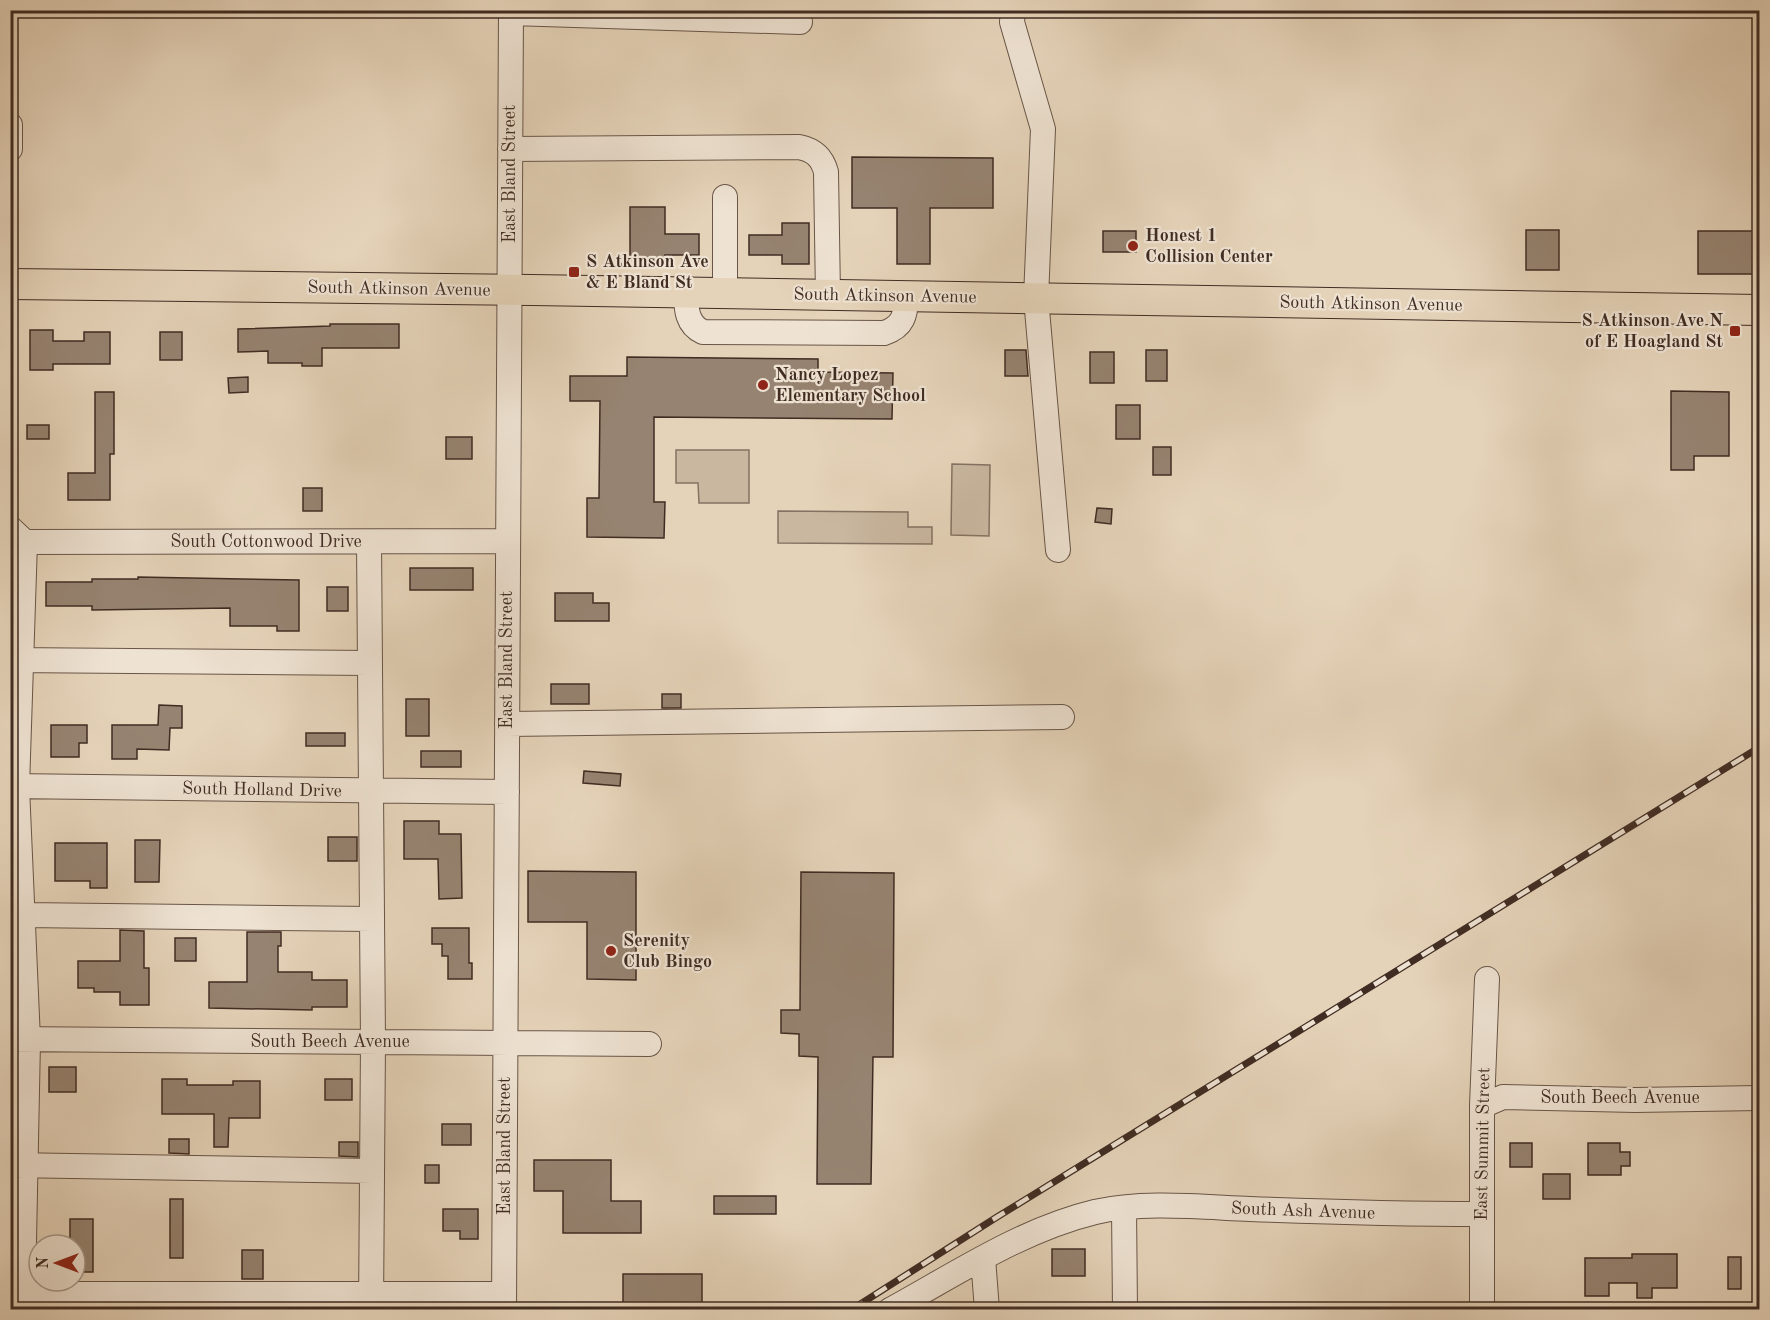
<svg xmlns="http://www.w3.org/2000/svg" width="1770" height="1320" viewBox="0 0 1770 1320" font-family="'Old Standard TT',serif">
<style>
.green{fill:#c9b7a0;stroke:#847262;stroke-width:1.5}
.building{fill:#968371;stroke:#402c23;stroke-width:1.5}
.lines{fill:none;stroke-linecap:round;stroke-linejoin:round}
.minor-casing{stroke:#695648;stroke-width:26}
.major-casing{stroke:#402c23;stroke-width:32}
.minor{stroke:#eee2d2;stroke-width:24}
.major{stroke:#e5d3b9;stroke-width:30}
.rail-casing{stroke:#402c23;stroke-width:7}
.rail{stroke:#eee2d2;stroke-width:4.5;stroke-dasharray:14;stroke-linecap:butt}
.poi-dot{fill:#8f2418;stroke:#eee2d2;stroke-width:2}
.labels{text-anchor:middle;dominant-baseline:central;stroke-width:4.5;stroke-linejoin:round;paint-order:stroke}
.street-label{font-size:18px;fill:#402c23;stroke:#eee2d2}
.poi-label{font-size:18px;font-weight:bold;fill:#402c23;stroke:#eee2d2;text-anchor:start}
</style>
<rect width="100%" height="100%" fill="#e5d3b9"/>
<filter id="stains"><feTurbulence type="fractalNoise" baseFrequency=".00333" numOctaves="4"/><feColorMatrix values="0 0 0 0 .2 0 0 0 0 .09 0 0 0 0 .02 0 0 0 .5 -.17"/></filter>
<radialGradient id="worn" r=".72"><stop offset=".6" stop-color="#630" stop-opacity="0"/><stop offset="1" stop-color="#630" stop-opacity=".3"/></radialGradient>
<path class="green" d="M676 450H749V503H699L698 483H676Z
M952 464 990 465 989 536 951 535Z
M778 511 908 512V527H932V544L778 543Z"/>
<path class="building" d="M852 157 993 158V208H930V264H897V208H852Z
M630 207H665V234H699V255H665V260H630Z
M782 223H809V264H782V255H749V235H782Z
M1526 230H1559V270H1526Z
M1103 231H1136V252H1103Z
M1698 231H1754V274H1698Z
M330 324H399V348H322V366H302V363H268V351L238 352V329L330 326Z
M30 330H53V341H84V332H110V364H53V370H30Z
M160 332H182V360H160Z
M1005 350H1026L1028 376H1005Z
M1146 350H1167V381H1146Z
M1090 352H1114V383H1090Z
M627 357 818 359V372L893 373 892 419 654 417V502H665L664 538 587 537V498H599L600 401H570V376H627Z
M248 377V392L229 393 228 378Z
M1671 391 1729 392V456H1694V470H1671Z
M95 392H114V454H110V500H68V473H95Z
M1116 405H1140V439H1116Z
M27 425H49V439H27Z
M446 437H472V459H446Z
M1153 447H1171V475H1153Z
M303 488H322V511H303Z
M1097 508 1112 509 1111 524 1095 522Z
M410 568H473V590H410Z
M138 577 299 580V631H277V626H230V608L92 610V606H46V582H92V579H138Z
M327 587H348V611H327Z
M555 593H593V603H609V621H555Z
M551 684H589V704H551Z
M662 694H681V708H662Z
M406 699H429V736H406Z
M159 705 182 706V728H170L169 750 137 749V759H112V725H158Z
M51 725H87V743H79V757H51Z
M306 733H345V746H306Z
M421 751H461V767H421Z
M584 771 621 774 620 786 583 783Z
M404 821H439V834H461L462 898 439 899 438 859H404Z
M328 837H357V861H328Z
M135 840H160L159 882H135Z
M55 843H107V888H90V881H55Z
M528 871 636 872V980L587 979V922H528Z
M801 872 894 873 893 1057H873L871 1184H817L818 1057 799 1056V1034L781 1033V1010H800Z
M432 928H469V963H472V979H448V956H442V944H432Z
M120 930 144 931V968H149V1005H120V992H94V988H78V961H120Z
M247 932H281V946H278V972H312V980H347V1007H312V1010L209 1008V982H247Z
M175 938H196V961H175Z
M49 1067H76V1092H49Z
M162 1079H187V1085H233V1081H260V1118H229L228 1147H214V1114H162Z
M325 1079H352V1100H325Z
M442 1124H471V1145H442Z
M169 1139H189V1154L169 1153Z
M339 1142H358V1157L339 1156Z
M1510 1143H1532V1167H1510Z
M1588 1143H1620V1152H1630V1166H1621V1175H1588Z
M534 1160H611V1201H641V1233H563V1191H534Z
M425 1165H439V1183H425Z
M1543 1174H1570V1199H1543Z
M714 1196H776V1214H714Z
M170 1199H183V1258H170Z
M443 1209H478V1239H460V1231H443Z
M70 1219H93V1272H75V1245H70Z
M1052 1249H1085V1276H1052Z
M242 1250H263V1279H242Z
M1632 1254H1677V1288H1652V1298H1637V1283H1609V1296H1585V1258H1632Z
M1728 1257H1741V1289H1728Z
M623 1274H702V1306H623Z"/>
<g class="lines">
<defs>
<path id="minor" d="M1013 10 1012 22 1043 129 1036 298 1058 550
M511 13 800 22
M10 125V149
M510 149 799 147C814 150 822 157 826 172L828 295
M725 197V294
M686 293C686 309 687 325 703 332L884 333C903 327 906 315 906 296
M10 528 25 542 17 787 28 1040 23 1293
M25 542 508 541
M369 542 373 1042 371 1310
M10 660 370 663
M507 724 1062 717
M10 786 507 792
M23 915 372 919
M10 1039 649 1044
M1482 1106 1503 1097 1635 1100 1760 1098
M10 1165 372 1171
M1124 1208 1125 1310
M983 1258 987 1310
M10 1294H504
M504 1310 511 10
M890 1310C956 1274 1021 1230 1095 1212 1143 1201 1201 1207 1250 1209 1327 1212 1404 1214 1482 1214
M1482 1310V1106L1487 979"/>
<path id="major" d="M10 284 532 290 1760 310"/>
</defs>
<use href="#minor" class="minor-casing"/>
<use href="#major" class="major-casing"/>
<use href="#minor" class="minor"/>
<use href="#major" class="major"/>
<defs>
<path id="rail" d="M851 1310 997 1217 1760 747"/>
</defs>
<use href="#rail" class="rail-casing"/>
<use href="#rail" class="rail"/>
</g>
<g class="poi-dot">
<circle cx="1133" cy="246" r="6"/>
<rect x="568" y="266" width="12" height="12" rx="3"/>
<rect x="1729" y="325" width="12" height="12" rx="3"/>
<circle cx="763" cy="385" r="6"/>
<circle cx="611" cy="951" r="6"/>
</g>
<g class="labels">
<g class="street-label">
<text transform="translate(510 174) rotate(-90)">East Bland Street</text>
<text transform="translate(399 289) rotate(1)">South Atkinson Avenue</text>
<text transform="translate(885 296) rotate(1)">South Atkinson Avenue</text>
<text transform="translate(1371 304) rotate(1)">South Atkinson Avenue</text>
<text x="266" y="542">South Cottonwood Drive</text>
<text transform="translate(507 660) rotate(-90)">East Bland Street</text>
<text transform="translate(262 790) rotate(1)">South Holland Drive</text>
<text x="330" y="1042">South Beech Avenue</text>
<text x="1620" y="1098">South Beech Avenue</text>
<text transform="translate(1483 1144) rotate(-89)">East Summit Street</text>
<text transform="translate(505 1146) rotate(-90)">East Bland Street</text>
<text transform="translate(1303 1211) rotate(2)">South Ash Avenue</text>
</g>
<g class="poi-label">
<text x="1145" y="236">Honest 1<tspan x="1145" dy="21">Collision Center</tspan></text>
<text x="586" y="262">S Atkinson Ave<tspan x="586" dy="21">&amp; E Bland St</tspan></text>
<text x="1723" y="321" text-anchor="end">S Atkinson Ave N<tspan x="1723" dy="21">of E Hoagland St</tspan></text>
<text x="775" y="375">Nancy Lopez<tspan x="775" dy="21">Elementary School</tspan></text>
<text x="623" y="941">Serenity<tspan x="623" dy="21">Club Bingo</tspan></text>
</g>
</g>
<rect width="1770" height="1320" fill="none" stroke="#e5d3b9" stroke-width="36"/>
<rect x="12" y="12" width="1746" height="1296" fill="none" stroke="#402c23" stroke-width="3"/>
<rect x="18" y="18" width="1734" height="1284" fill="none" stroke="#402c23" stroke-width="1.5"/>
<g transform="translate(57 1263) rotate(270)"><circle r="28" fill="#eee2d2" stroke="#a8998c" stroke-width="1.5"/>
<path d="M0-4.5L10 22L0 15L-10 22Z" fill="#8f2418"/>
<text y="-9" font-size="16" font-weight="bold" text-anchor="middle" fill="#402c23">N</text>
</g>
<rect width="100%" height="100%" filter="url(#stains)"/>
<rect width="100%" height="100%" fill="url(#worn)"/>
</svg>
